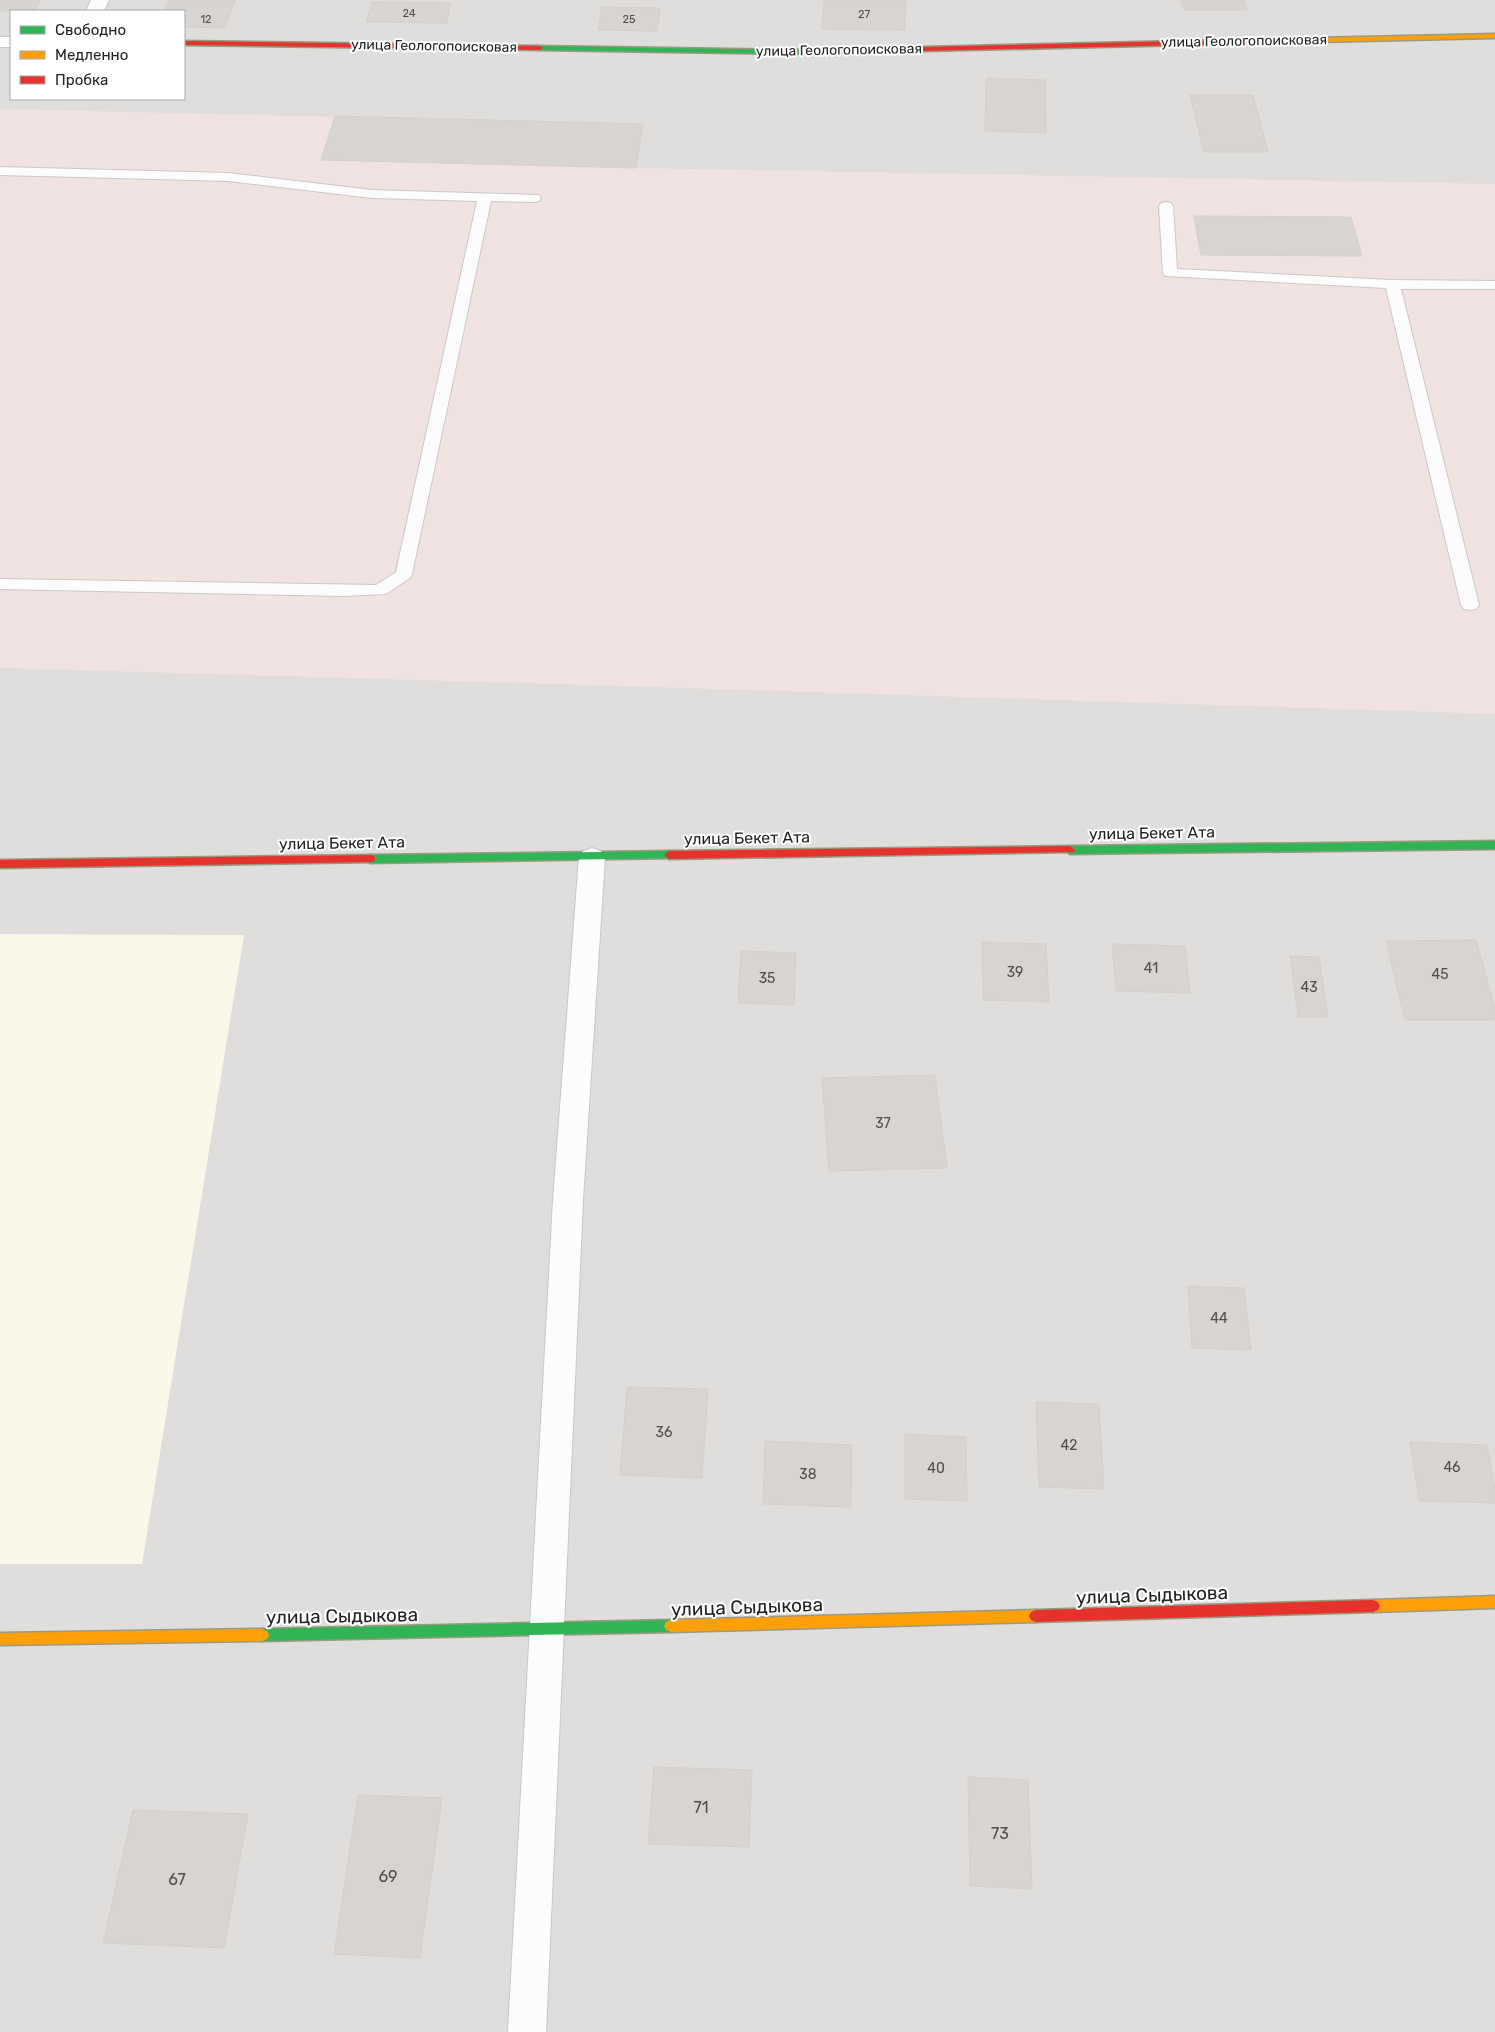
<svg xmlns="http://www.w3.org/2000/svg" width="1495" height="2032" viewBox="0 0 1495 2032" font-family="Rubik,sans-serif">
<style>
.residential{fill:#dfdedc;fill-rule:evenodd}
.commercial{fill:#f1e3e1}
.education{fill:#f8f7e8}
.building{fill:#d7d4d2;stroke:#d3d0cc}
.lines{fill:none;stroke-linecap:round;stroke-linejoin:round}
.lane-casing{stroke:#c9c8c7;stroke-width:2}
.street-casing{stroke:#c9c8c7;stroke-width:2}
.fast-casing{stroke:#999a82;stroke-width:3}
.slow-casing{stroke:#999a82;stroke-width:3}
.jam-casing{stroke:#999a82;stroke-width:3}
.lane{fill:#fdfcfc;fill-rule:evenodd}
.street{fill:#fdfcfc;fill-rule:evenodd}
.fast{fill:#30b455;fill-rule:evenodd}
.slow{fill:#ff9f0a;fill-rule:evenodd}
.jam{fill:#e5322d;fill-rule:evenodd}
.labels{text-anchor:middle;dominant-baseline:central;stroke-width:4;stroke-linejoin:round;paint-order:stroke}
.far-number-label{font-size:11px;fill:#4f4e4e}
.far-street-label{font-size:14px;fill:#222;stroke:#fff}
.number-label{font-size:14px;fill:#4f4e4e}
.street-label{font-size:16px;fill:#222;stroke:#fff}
.near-number-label{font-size:16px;fill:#4f4e4e}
.near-street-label{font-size:19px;fill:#222;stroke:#fff}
</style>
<rect width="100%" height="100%" fill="#f0eeeb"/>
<path class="residential" d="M0 0H1495V2032H0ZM11 11H184V99H11Z"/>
<path class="commercial" d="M0 109 643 124 637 168 1495 184V714L557 684 0 668Z"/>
<path class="education" d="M0 934 244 935 142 1564H0Z"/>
<path class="building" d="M0 0H40L35 11H0Z
M168 0H235L225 28 184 27V11H164Z
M824 0H906L905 30 822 29Z
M1181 0H1244L1247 10H1184Z
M372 2 451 3 447 23 366 22Z
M602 7 660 8 657 31 598 30Z
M986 78 1045 80 1046 133 985 131Z
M1190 95H1253L1268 152H1204Z
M335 116 643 124 636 168 321 160Z
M1194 216 1351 217 1362 256 1201 255Z
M1476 940 1495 1008V1020H1405L1386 941Z
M982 942 1046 944 1049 1002 983 1000Z
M1112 944 1185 946 1190 993 1116 991Z
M741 951 796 953 794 1005 738 1003Z
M1290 956 1319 957 1328 1017H1298Z
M935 1075 947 1168 829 1171 822 1078Z
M1188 1286 1244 1288 1251 1350 1192 1348Z
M627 1387 708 1389 702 1478 620 1475Z
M1036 1402 1099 1404 1104 1489 1039 1487Z
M905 1434 966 1437 967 1501 905 1499Z
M765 1441 852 1445 851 1507 763 1504Z
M1410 1442 1487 1445 1495 1488V1503L1419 1501Z
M654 1767 752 1770 749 1847 648 1844Z
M968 1777 1028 1780 1032 1889 970 1886Z
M358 1795 442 1798 420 1958 334 1954Z
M133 1810 248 1814 224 1948 103 1943Z"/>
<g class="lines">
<defs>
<path id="lane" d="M0 167 228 173 372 190 539 195 541 198 539 201 534 202 491 201 412 574 410 578 386 594 344 596 0 589V579L376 585 396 572 477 201 372 198 228 181 0 175Z
M1166 202 1171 203 1173 206 1177 269 1392 280 1495 281V289H1401L1479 605 1476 609 1470 610 1464 609 1461 605 1386 288 1165 276 1163 273 1159 206 1161 203Z"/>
<path id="street" d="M91 0H109L104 11H86Z
M0 37H11V47H0Z
M592 848 601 851 605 857 583 1200 546 2032H508L553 1200 579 857 583 851Z"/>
<path id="fast" d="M536 46 791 50 923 47 927 49 923 51 791 54 539 50 535 48Z
M1495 841V849L1070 854 1065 850 1070 846Z
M669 851 673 852 674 855 673 858 370 863 365 859 370 855Z
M671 1620 676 1622 678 1626 676 1630 671 1632 262 1641 257 1639 255 1635 257 1631 262 1629Z"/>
<path id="slow" d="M1495 34V38L1316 42 1312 40 1316 38Z
M1495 1596V1608L1373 1612 1368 1610 1366 1606 1368 1602 1373 1600Z
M1036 1610 1041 1612 1043 1616 1041 1620 1036 1622 671 1632 666 1630 664 1626 666 1622 671 1620Z
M262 1629 267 1631 269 1635 267 1639 262 1641 0 1645V1633Z"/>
<path id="jam" d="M1316 38H1319V42L923 51 919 49 923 47Z
M184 41 539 46 543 48 539 50 184 45Z
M1070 846 1075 850 1074 852 669 859 664 855 669 851Z
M370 855 374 856 375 859 374 862 0 868V860Z
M1373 1600 1378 1602 1380 1606 1378 1610 1373 1612 1036 1622 1031 1620 1029 1616 1031 1612 1036 1610Z"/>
</defs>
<use href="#lane" class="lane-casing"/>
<use href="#street" class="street-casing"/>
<use href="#fast" class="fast-casing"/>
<use href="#slow" class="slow-casing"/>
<use href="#jam" class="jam-casing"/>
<use href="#lane" class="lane"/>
<use href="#street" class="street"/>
<use href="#fast" class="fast"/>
<use href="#slow" class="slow"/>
<use href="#jam" class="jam"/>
</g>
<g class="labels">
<g class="far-number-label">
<text x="409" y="13">24</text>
<text x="864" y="14">27</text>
<text x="206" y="19">12</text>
<text x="629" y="19">25</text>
</g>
<g class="far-street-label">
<text transform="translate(1244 41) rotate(-1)">улица Геологопоисковая</text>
<text transform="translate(434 46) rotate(1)">улица Геологопоисковая</text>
<text transform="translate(839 50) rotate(-1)">улица Геологопоисковая</text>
</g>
<g class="number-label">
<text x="1151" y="968">41</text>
<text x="1015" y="972">39</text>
<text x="1440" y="974">45</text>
<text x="767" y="978">35</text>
<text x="1309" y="987">43</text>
<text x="883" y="1123">37</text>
<text x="1219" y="1318">44</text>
<text x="664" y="1432">36</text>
<text x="1069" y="1445">42</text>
<text x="1452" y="1467">46</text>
<text x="936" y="1468">40</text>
<text x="808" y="1474">38</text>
</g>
<g class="street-label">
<text transform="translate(1152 833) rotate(-1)">улица Бекет Ата</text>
<text transform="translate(747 838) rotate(-1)">улица Бекет Ата</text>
<text transform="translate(342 843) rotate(-1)">улица Бекет Ата</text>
</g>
<g class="near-number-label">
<text x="701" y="1807">71</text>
<text x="1000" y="1833">73</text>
<text x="388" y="1876">69</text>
<text x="177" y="1879">67</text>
</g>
<g class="near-street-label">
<text transform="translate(1152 1595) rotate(-2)">улица Сыдыкова</text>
<text transform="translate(747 1607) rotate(-2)">улица Сыдыкова</text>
<text transform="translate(342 1616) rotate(-1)">улица Сыдыкова</text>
</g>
</g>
<rect x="10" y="10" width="175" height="90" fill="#ffffff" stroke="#a7a7a7"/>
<rect x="20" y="26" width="25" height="8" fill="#30b455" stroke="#a7a7a7"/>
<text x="55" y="35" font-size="15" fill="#222222">Свободно</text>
<rect x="20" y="51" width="25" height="8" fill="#ff9f0a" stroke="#a7a7a7"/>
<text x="55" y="60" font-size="15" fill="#222222">Медленно</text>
<rect x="20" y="76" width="25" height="8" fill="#e5322d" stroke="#a7a7a7"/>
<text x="55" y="85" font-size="15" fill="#222222">Пробка</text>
</svg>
